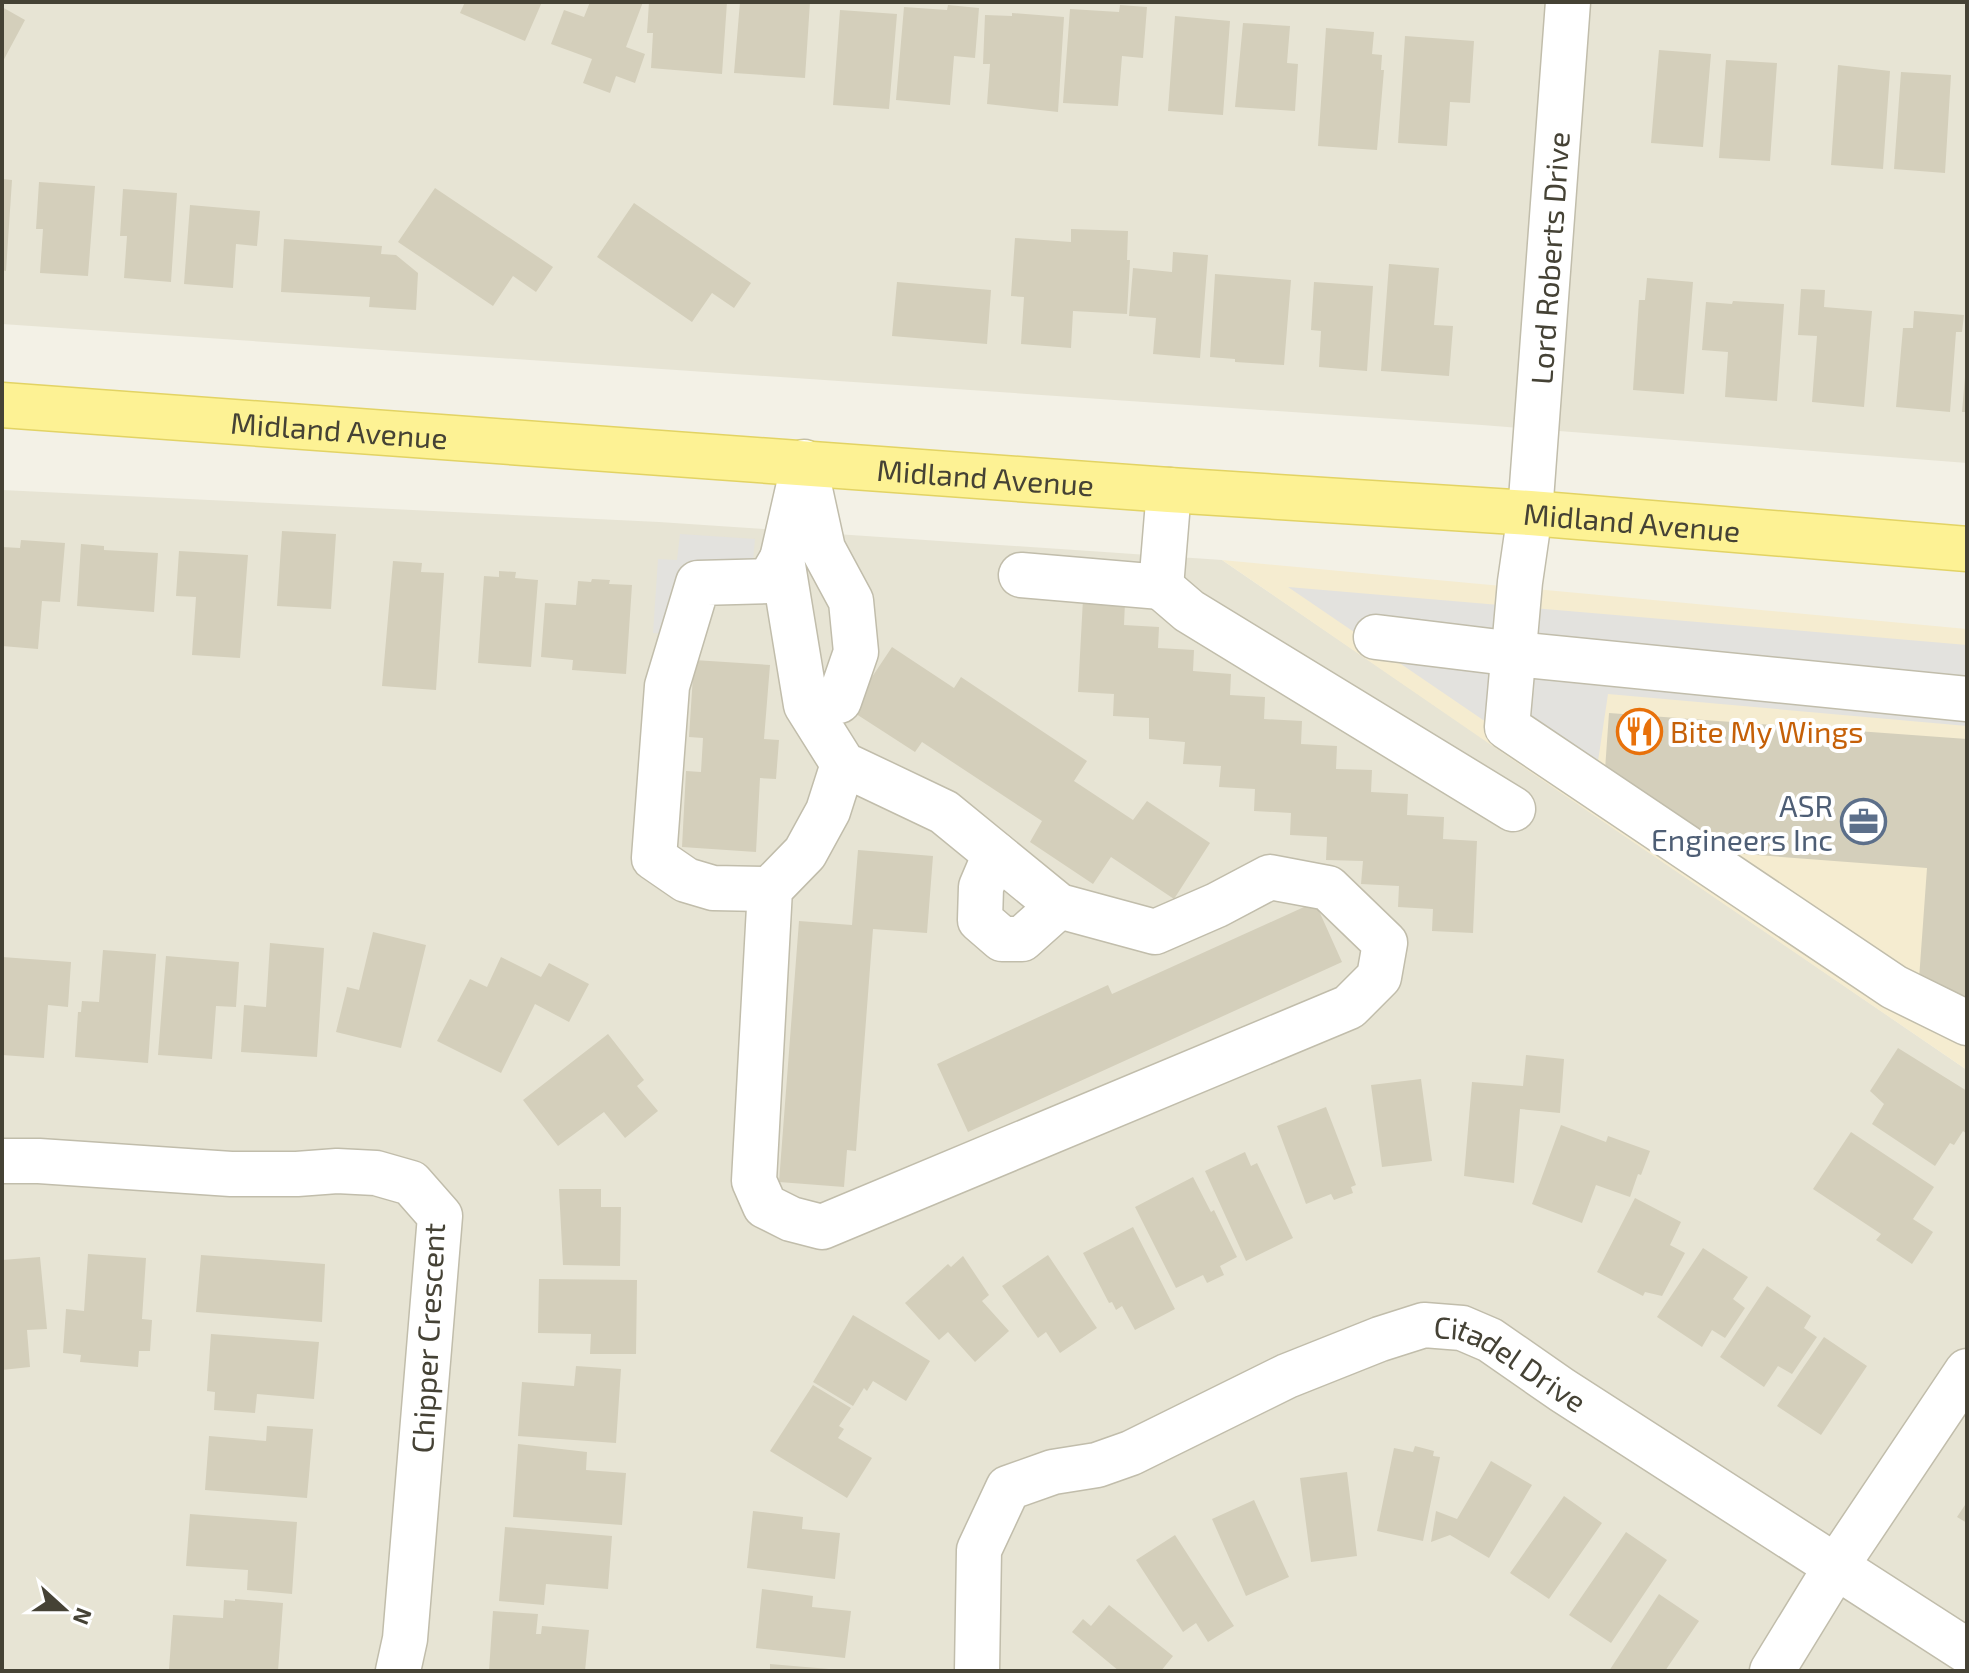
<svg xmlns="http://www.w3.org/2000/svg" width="1969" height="1673" viewBox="0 0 1969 1673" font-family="'Exo 2',sans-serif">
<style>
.residential{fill:#e7e4d4}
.commercial{fill:#f5ecd0}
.parking{fill:#e3e2de}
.building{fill:#d4cfbb}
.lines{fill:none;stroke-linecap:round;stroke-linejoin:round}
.minor-casing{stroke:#c1bdab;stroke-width:47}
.major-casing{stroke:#e2d364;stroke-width:47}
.minor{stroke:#fff;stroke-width:44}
.major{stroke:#fdf294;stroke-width:44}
.labels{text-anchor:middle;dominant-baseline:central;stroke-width:8;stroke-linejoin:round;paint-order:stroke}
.street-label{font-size:30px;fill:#454235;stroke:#fff}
.food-label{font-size:30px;fill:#c56008;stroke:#fff;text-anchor:start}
.service-label{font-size:30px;fill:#4e5e75;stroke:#fff;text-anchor:end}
</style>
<rect width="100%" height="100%" fill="#f3f1e6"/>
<path class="residential" d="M2 2H1967V463L1482 425 2 324Z
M2 490 659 522 1222 560 1967 1070V1671H2Z"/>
<path class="commercial" d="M1222 560 1967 629V1070L1529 771Z"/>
<path class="parking" d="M680 534 755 539 752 571 683 566 678 635 653 633 658 559 677 560Z
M1288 587 1967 645V726L1608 694 1593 795Z"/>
<path class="building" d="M465 2H542L525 41 460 13Z
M590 2H643L626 47 645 54 635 83 616 76 610 93 583 83 592 59 551 44 564 10 584 17Z
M649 2H727L722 74 651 68 653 33H647Z
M740 2H810L805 78 734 73Z
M948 5 979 8 975 58 954 56 950 105 896 100 904 7 947 10Z
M1120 5 1147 7 1143 58 1122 56 1118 106 1063 103 1070 9 1119 12Z
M2 7 25 20 2 63Z
M840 10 897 14 889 109 833 105Z
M1012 13 1064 17 1058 112 987 104 990 64H983L985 15 1012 16Z
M1175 16 1230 21 1223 115 1168 111Z
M1243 23 1290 26 1287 63 1298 64 1295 111 1235 107Z
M1326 28 1374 32 1372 54 1382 55 1381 70H1384L1377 150 1318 146Z
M1405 36 1474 41 1470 103 1450 102 1447 146 1398 143Z
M1659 50 1711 54 1703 147 1651 143Z
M1726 60 1777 63 1770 161 1719 158Z
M1838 65 1890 71 1883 169 1831 165Z
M1901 72 1951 75 1945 173 1894 169Z
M2 179 12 180 6 271 2 270Z
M39 182 95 186 88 276 40 273 43 229H36Z
M435 188 553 267 536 292 513 276 493 306 398 242Z
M123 189 177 193 171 282 124 278 127 236H120Z
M634 203 751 283 734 308 712 293 692 322 597 257Z
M190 205 260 211 257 246 236 244 233 288 184 284Z
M1071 229 1128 231 1127 260H1130L1127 314 1073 311 1071 348 1021 344 1024 297 1011 296 1015 238 1071 242Z
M284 239 382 246 381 254 396 255 418 273 416 310 369 307 370 297 281 292Z
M1173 252 1208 255 1200 358 1153 354 1156 318 1129 316 1133 268 1172 272Z
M1389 264 1439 268 1434 325 1453 326 1449 376 1381 371Z
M1215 274 1291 280 1284 365 1235 362V359L1210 357Z
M1647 278 1693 282 1684 394 1633 390 1639 300H1645Z
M897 282 991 290 987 344 892 336Z
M1314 282 1373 286 1367 371 1319 367 1321 331 1311 330Z
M1801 289 1825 290 1824 307 1872 311 1864 407 1812 402 1817 336 1798 335Z
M1733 301 1784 304 1777 401 1725 397 1728 352 1702 350 1706 302 1732 304Z
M1914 311 1964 315 1962 332H1956L1950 412 1896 407 1903 328H1913Z
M1965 377H1967V412H1962Z
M282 531 336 534 331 609 277 606Z
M21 540 65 543 60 602 42 601 38 649 2 646V547L20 548Z
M81 544 104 546V550L158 553 154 612 77 606Z
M179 551 248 555 240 658 192 655 196 597 176 596Z
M393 561 422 563 421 572 444 573 436 690 382 686Z
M499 571 516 572 515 578 538 580 531 667 478 663 484 576 499 577Z
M592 579 610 580 609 584 632 585 626 674 572 670 573 660 541 657 545 603 576 605 578 581 591 582Z
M1083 599 1125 602 1124 625 1159 627 1158 648 1194 650 1193 671 1231 674 1230 695 1265 697 1264 719 1302 721 1301 744 1337 746 1336 769 1372 770 1371 792 1408 794 1407 815 1444 817 1443 839 1477 841 1473 933 1432 931 1433 909 1398 907 1399 886 1361 884 1363 861 1326 860 1327 837 1290 835 1291 813 1254 811 1255 789 1219 787 1221 766 1183 764 1185 742 1149 739V718L1113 716 1114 694 1078 692Z
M892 647 954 688 961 677 1087 761 1074 781 1133 820 1147 801 1210 843 1174 899 1111 857 1093 884 1030 842 1042 821 922 742 915 752 850 710Z
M694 660 770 665 764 739 779 740 776 779 760 778 756 852 682 847 686 771 701 772 703 738 689 737Z
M1609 713 1967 739V996L1918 993 1927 868 1704 851 1662 822 1663 805 1634 803 1635 786 1604 784Z
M858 850 933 856 927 933 873 929 856 1151 847 1150 844 1187 779 1182 799 921 852 925Z
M1315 902 1342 962 968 1132 937 1064 1108 985 1112 994Z
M373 932 426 945 401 1048 336 1032 347 987 359 990Z
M270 943 324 948 317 1057 241 1052 244 1005 266 1007Z
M103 950 156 954 148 1063 75 1057 78 1012H81L82 1001 99 1002Z
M166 956 239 962 236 1007 216 1006 212 1059 158 1055Z
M2 957 71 962 68 1007 48 1005 44 1058 2 1055Z
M501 957 541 977 549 963 589 984 569 1022 535 1004 501 1073 437 1041 470 979 487 987Z
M608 1034 644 1080 637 1086 658 1111 625 1138 604 1112 558 1146 523 1100Z
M1898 1048 1967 1091V1134L1963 1131 1954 1145 1950 1143 1935 1166 1872 1124 1884 1104 1870 1091Z
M1526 1055 1564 1059 1560 1113 1520 1109 1514 1183 1464 1176 1472 1082 1523 1086Z
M1421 1079 1432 1161 1382 1167 1371 1085Z
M1326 1107 1356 1185 1351 1187 1353 1193 1334 1200 1331 1194 1306 1204 1277 1126Z
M1561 1125 1606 1142 1608 1136 1650 1151 1641 1175 1638 1174 1630 1197 1596 1185 1582 1223 1532 1204Z
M1851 1132 1934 1187 1913 1219 1933 1232 1912 1264 1876 1240 1881 1234 1813 1189Z
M1245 1152 1251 1166 1257 1163 1293 1238 1246 1261 1205 1171Z
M1193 1177 1211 1212 1214 1210 1237 1257 1220 1266 1224 1275 1207 1283 1203 1275 1176 1288 1135 1207Z
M559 1189H601V1207H621L620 1266 563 1265Z
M1635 1198 1681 1222 1670 1245 1685 1253 1662 1296 1645 1292 1643 1296 1597 1272Z
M1133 1227 1175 1309 1135 1330 1122 1306 1116 1310 1112 1302 1109 1303 1083 1253Z
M1703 1248 1748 1277 1733 1299 1745 1308 1725 1338 1712 1330 1702 1347 1657 1317Z
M88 1254 146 1258 142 1319 152 1320 150 1351H139L138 1367 80 1362 81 1355 63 1353 66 1309 84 1311Z
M201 1255 325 1264 322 1322 196 1312Z
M1048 1255 1097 1328 1060 1353 1046 1332 1038 1338 1002 1286Z
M963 1256 989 1295 982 1301 1009 1331 975 1362 948 1332 939 1340 905 1303 948 1264 951 1267Z
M40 1257 47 1329 27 1330 30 1367 2 1370V1260Z
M539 1279 637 1280 636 1354H590L591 1334 538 1333Z
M1767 1286 1811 1316 1804 1328 1817 1337 1792 1374 1778 1366 1764 1387 1720 1357Z
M853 1315 930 1361 906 1401 873 1381 867 1391 864 1388 853 1406 813 1382Z
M211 1334 319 1342 314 1399 257 1394 255 1413 214 1410 215 1392 207 1391Z
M1824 1337 1867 1366 1821 1435 1777 1406Z
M576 1366 621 1369 616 1443 518 1436 522 1382 574 1386Z
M813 1385 851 1408 839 1426 844 1429 838 1438 872 1458 847 1498 770 1451Z
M267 1426 313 1429 307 1498 205 1490 209 1436 266 1441Z
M518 1444 587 1452 586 1470 626 1473 622 1525 513 1517Z
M1415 1446 1434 1451 1433 1456 1440 1457 1423 1541 1377 1531 1394 1448 1413 1452Z
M1491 1461 1532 1485 1489 1558 1450 1535 1431 1542 1436 1511 1457 1519Z
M1347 1472 1357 1556 1311 1562 1300 1478Z
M1564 1496 1602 1523 1549 1599 1510 1573Z
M1254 1500 1289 1577 1246 1596 1212 1519Z
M1967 1502V1523L1957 1517Z
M753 1511 803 1517 802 1529 840 1533 835 1579 747 1568Z
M190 1514 297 1522 292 1594 247 1590 248 1570 186 1566Z
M505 1527 612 1536 608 1589 546 1584 544 1605 499 1601Z
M1626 1532 1667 1560 1611 1643 1569 1615Z
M1175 1535 1234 1626 1208 1642 1196 1623 1183 1632 1136 1560Z
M762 1589 813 1596 812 1607 851 1611 845 1658 756 1648Z
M1659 1594 1699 1621 1665 1671H1609Z
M235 1599 283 1603 278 1671 169 1669 173 1615 223 1618 224 1600 235 1601Z
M1109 1605 1173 1656 1161 1671H1119L1072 1632 1083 1619 1091 1626Z
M493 1611 538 1614 536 1634H541L542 1626 589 1630 585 1671H489Z
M770 1664 829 1669 828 1671H770Z"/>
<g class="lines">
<defs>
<g id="minor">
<path d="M1568 2 1530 513 1520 582 1507 727 1894 987 1967 1023"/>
<path d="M1021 575 1161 587 1169 490"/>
<path d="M1161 587 1189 611 1513 809"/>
<path d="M1376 637 1515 654 1967 699"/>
<path d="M839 701 856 652 851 601 823 549 804 462 782 559 806 705 843 764 944 812 1059 906 1155 932 1217 905 1270 877 1328 888 1385 943 1379 977 1349 1007 822 1227 791 1219 765 1206 754 1181 770 889 805 853 828 811 843 764"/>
<path d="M995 854 981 887 980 920 1002 939H1022L1059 906"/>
<path d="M770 889 713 888 686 880 654 858 667 686 698 583 769 581 782 559"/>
<path d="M2 1161H39L231 1174H297L337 1171 376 1173 411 1183 440 1216 405 1639 398 1671"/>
<path id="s1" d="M977 1671 979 1550 1008 1488 1053 1472 1097 1465 1131 1453 1287 1376 1380 1339 1424 1325 1462 1328 1490 1340 1562 1390 1967 1651"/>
<path d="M1772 1671 1837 1565 1967 1371"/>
</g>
<g id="major">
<path id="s2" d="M2 405 1169 490 1530 513 1967 549"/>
</g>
</defs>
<use href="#minor" class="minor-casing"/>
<use href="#major" class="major-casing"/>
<use href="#minor" class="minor"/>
<use href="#major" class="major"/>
</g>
<defs>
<symbol id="restaurant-ring" viewBox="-11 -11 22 22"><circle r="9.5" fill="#fff" stroke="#e8710a" stroke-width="1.5"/><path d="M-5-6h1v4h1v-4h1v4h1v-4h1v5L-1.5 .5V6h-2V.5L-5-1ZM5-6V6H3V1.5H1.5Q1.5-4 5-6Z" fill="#e8710a"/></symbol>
<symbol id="office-ring" viewBox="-11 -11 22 22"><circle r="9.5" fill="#fff" stroke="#5c6f8a" stroke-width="1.5"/><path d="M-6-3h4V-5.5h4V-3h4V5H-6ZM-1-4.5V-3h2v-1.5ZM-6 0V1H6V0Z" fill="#5c6f8a"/></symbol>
</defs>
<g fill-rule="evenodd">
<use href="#restaurant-ring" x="1614" y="706" width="51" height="51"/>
<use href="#office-ring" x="1838" y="796" width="51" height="51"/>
</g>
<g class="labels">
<g class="street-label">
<text transform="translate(1549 258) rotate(-86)">Lord Roberts Drive</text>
<text stroke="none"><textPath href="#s2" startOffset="338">Midland Avenue</textPath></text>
<text stroke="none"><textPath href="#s2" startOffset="986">Midland Avenue</textPath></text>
<text stroke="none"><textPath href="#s2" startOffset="1634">Midland Avenue</textPath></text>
<text transform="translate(427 1338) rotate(-87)">Chipper Crescent</text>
<text stroke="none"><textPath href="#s1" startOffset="734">Citadel Drive</textPath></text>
</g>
<g class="food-label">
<text x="1670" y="731">Bite My Wings</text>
</g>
<g class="service-label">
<text x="1833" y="805">ASR<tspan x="1833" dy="34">Engineers Inc</tspan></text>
</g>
</g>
<rect width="1969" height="1673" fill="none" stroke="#454235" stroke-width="8"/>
<g transform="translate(64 1609) rotate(111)" stroke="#ffffff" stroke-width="6" paint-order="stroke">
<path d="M0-6L14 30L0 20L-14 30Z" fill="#454235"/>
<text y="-12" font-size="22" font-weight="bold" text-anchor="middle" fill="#454235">N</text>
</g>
</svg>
